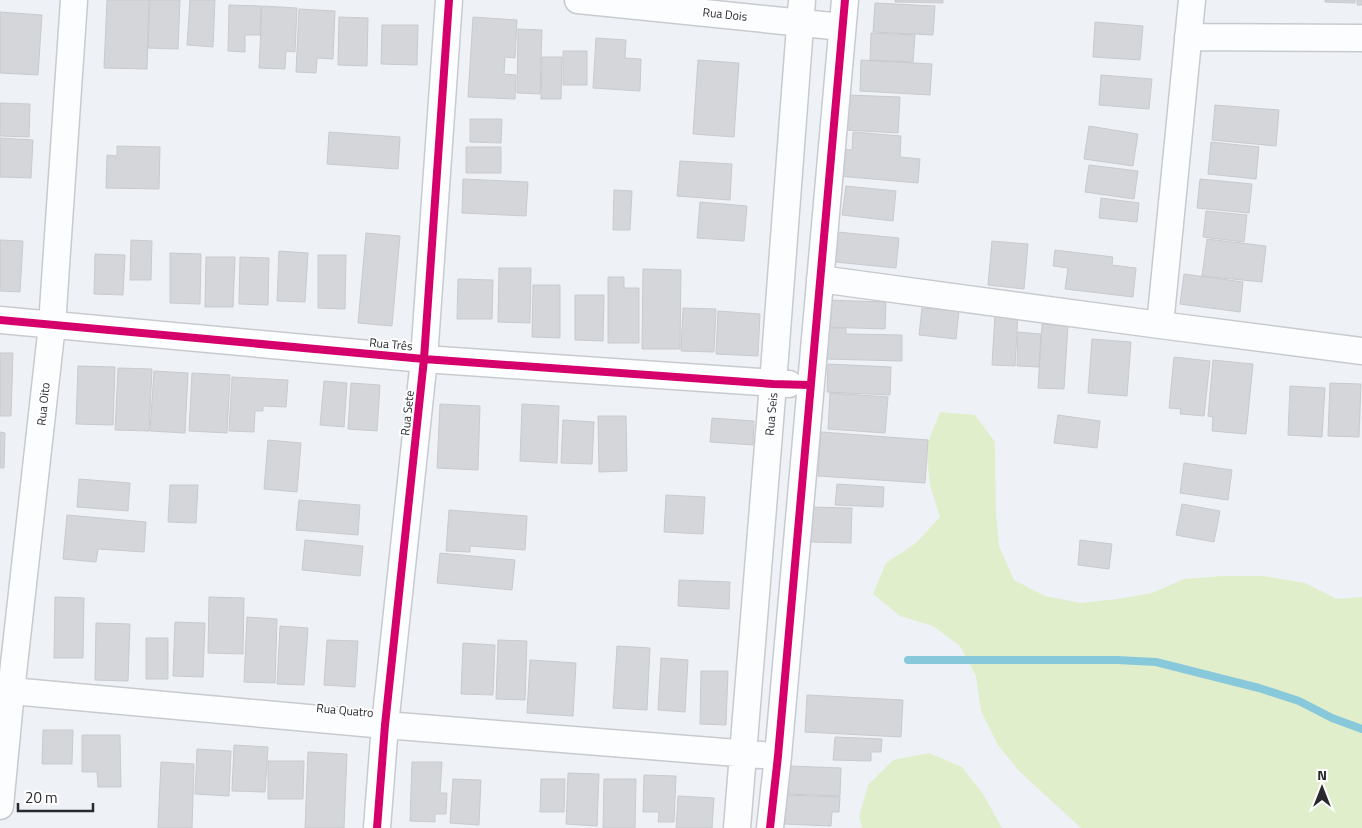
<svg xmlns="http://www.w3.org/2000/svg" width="1362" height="828" viewBox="0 0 1362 828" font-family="'Titillium Web',sans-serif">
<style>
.green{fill:#e1eecb}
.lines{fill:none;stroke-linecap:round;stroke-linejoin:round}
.stream{stroke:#87c8db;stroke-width:8}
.building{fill:#d4d6da;stroke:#c8cace}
.street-casing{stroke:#c8cace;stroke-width:29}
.street{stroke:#fcfdfe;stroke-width:26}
.cycleway-casing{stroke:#fff;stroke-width:11}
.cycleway{stroke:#d6006c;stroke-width:8}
.labels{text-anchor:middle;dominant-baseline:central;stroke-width:4;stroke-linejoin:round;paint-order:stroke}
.street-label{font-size:12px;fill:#292a2e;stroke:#fff}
</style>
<rect width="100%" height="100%" fill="#eef2f6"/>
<path class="green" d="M940 412 975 415 995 442 996 512 999 546 1014 580 1045 596 1081 603 1118 599 1152 593 1184 579 1223 576H1263L1305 583 1337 599 1362 597V828H1081L1019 771 998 745 981 711 976 676 960 646 933 626 900 616 873 594 886 563 916 543 940 517 930 485 926 447Z
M929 753 962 767 983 794 1002 828H862L859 817 868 785 893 760Z"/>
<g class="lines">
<path class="stream" d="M908 660H1117L1156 662 1259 688 1299 701 1332 718 1362 729"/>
</g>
<path class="building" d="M107 0H149L147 69 104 68Z
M150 0H180L178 49 148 48Z
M190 0H215L213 47 187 45Z
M895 0H943V3L895 2Z
M1325 0H1355V3L1325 2Z
M1357 0H1362V5H1357Z
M875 3 935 6 933 35 873 32Z
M229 5 261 6 260 35H245V52L228 51Z
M262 6 297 8 295 52 286 51 285 69 259 68Z
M299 9 335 11 333 59 317 58 316 73 296 72Z
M0 12 42 15 38 75 0 73Z
M339 17 368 18 367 66 338 65Z
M473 17 517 20 515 58 505 57 504 74 516 75 515 99 468 97Z
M1095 22 1143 26 1140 60 1093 57Z
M382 25H418L417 65 381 64Z
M518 29 542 30 540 94 517 93Z
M871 33 915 35 913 62 870 60Z
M596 38 626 40 625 58 641 59 640 91 593 88Z
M563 51H587V85H563Z
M542 57H562L561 99H541Z
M698 60 739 63 734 137 693 134Z
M861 60 932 64 930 95 860 91Z
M1101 75 1152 79 1149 109 1099 105Z
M847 95 900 97 898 133 845 130Z
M0 103 30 104 29 137 0 136Z
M1215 105 1279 110 1276 146 1212 140Z
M470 119H502L501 143 470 142Z
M1089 126 1138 134 1133 166 1084 159Z
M329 132 400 137 398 169 327 164Z
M853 132 901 136 900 157 920 159 918 183 838 176 840 149 852 150Z
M0 138 33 140 31 178 0 177Z
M1211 142 1259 147 1256 179 1208 174Z
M117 146 160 147 159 189 106 188 107 155 117 156Z
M466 147H501V173H466Z
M680 161 732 164 730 200 677 196Z
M1089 165 1138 171 1134 199 1085 192Z
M463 179 528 182 526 216 462 213Z
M1200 179 1252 184 1249 213 1197 208Z
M846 186 896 191 893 221 842 215Z
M614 190 632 191 630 230H613Z
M1101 198 1139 203 1137 222 1099 218Z
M700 202 747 206 744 241 697 238Z
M1206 211 1247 215 1244 242 1203 237Z
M838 232 899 238 896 268 835 262Z
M366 233 400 236 392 326 358 323Z
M1207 239 1266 246 1262 282 1202 276Z
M0 240 23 241 20 292 0 291Z
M131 240 152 241 151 280H130Z
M992 241 1028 244 1024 289 988 285Z
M1055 250 1113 257 1112 265 1136 268 1133 297 1065 289 1068 268 1053 266Z
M279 251 308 253 305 302 277 301Z
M170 253 201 254 200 304 170 303Z
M95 254 125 255 123 295 94 294Z
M318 255H346L345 309 318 308Z
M206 257H235L233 307H205Z
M240 257 269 258 268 305 239 304Z
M499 268H531L530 323 498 322Z
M643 269 681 270 680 349H642Z
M1184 274 1243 282 1240 312 1180 304Z
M608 277H624V288H639V343H608Z
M458 279 493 280 492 319H457Z
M533 285H560V338L532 337Z
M575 295H604L603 341 575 340Z
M827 300 886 302 885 329 825 327Z
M683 308 716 309 714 352 681 351Z
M922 308 959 311 956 339 919 335Z
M718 311 760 314 758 356 716 354Z
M995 314 1018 315 1015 366 992 365Z
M1042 324 1068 326 1064 389 1038 388Z
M827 328H846V334L902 335V361L826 359Z
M1018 332 1041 334 1039 367 1017 366Z
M1092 339 1131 342 1127 396 1088 393Z
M0 353H13L11 416H0Z
M1174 357 1210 361 1204 416 1180 414 1181 409 1169 408Z
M1213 360 1253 364 1246 434 1212 431 1213 417 1208 416Z
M828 364 891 367 890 395 827 392Z
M78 366 115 367 113 425 76 424Z
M118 368 152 369 149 431 115 430Z
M154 371 188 373 185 433 150 431Z
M192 373 230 375 227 433 189 431Z
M232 377 288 380 286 407 263 406V411H255L254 432 229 431Z
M324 381 347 383 344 427 320 425Z
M351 383 380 385 377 431 348 429Z
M1330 383 1361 384 1359 437 1328 436Z
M1290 386 1325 388 1322 437 1288 435Z
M830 393 888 397 885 433 828 429Z
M440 404 480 406 478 470 437 468Z
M522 404 559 406 557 463 520 461Z
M1058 415 1100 421 1097 448 1054 443Z
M598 416H626L627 471 599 472Z
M712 418 754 421 753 445 710 442Z
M563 420 594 422 592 464 561 463Z
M0 432 5 433 4 468H0Z
M821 432 928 440 925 483 818 476Z
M268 440 301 443 297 492 264 489Z
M1184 463 1232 470 1228 500 1180 493Z
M79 479 130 483 128 511 77 507Z
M837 484 884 487 883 507 835 505Z
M170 485H198L196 523 168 522Z
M666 495 705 497 703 534 664 532Z
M299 500 360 505 358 535 296 530Z
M1182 504 1220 511 1214 542 1176 535Z
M810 507 852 508 851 543 810 542Z
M449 510 527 516 525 550 470 546V552L446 551Z
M67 515 146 522 144 552 98 549 96 562 63 559Z
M305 540 363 546 360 576 302 570Z
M1080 540 1112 544 1109 569 1078 565Z
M440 553 515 560 512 590 437 583Z
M679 580 730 582 729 609 678 606Z
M55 597 84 598 83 658H54Z
M209 597 244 598 243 654 208 653Z
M247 617 277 619 275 683 244 682Z
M175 622 205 623 203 677 173 676Z
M96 623 130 624 128 681 95 680Z
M280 626 308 628 304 685 277 684Z
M146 638H168V679H146Z
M327 640 358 641 355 687 324 685Z
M498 640 527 641 525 700 496 699Z
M463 643 495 645 493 695 461 694Z
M617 646 650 648 647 710 613 708Z
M661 658 688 660 685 712 658 710Z
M530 660 576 663 573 716 527 713Z
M701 671H728L726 725 700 724Z
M807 695 903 700 901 737 805 732Z
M43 730H73L72 764H42Z
M82 735H120L121 787H98L97 772H82Z
M835 737 882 739 881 752H871V761L833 760Z
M234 745 268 747 265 792 232 791Z
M197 749 231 751 229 796 195 794Z
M308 752 347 754 344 828H305Z
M268 761H304L303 799H268Z
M161 762 194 764 192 828H158Z
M412 762H442L440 793H447L446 814H435V822L410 821Z
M789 766 841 768 840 796 788 794Z
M568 773 599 774 597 826 566 824Z
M644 775 676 776 674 822H658L659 812H643Z
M453 779 481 780 479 825 450 823Z
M541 779H565L564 812H540Z
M604 779H636L635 828H603Z
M786 795 840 797 839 812H832L831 826 785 824Z
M678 796 714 798 712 828H676Z"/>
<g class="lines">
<defs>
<path id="street" d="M578 0 842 27
M1188 37 1362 38
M820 279 1160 325 1362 351
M0 320 424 359 789 384
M1160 325 1192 0
M0 690 385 725 762 755
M0 806 11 691 52 325 74 0
M377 828 385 725 424 359 449 0
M737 828 773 384 802 0
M770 828 778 756 845 0"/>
</defs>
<use href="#street" class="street-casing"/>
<use href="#street" class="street"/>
<defs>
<path id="cycleway" d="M0 320 424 359 773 384 810 385
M377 828 385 725 424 359 449 0
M770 828 778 756 845 0"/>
</defs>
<use href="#cycleway" class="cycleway-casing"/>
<use href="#cycleway" class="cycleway"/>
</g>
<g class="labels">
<g class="street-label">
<text transform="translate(725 14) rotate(6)">Rua Dois</text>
<text transform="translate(391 344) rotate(5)">Rua Três</text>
<text transform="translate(43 404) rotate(-84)">Rua Oito</text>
<text transform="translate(407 413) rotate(-84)">Rua Sete</text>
<text transform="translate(771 414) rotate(-85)">Rua Seis</text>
<text transform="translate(345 710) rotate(5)">Rua Quatro</text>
</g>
</g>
<g transform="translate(1322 788)" stroke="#ffffff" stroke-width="4" paint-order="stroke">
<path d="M0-4L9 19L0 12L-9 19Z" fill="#292a2e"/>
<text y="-8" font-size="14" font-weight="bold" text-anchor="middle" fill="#292a2e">N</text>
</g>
<path d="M18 803v8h75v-8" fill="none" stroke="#292a2e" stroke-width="2.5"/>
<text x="25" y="803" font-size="15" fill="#292a2e" stroke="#ffffff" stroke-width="4" paint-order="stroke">20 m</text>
</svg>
